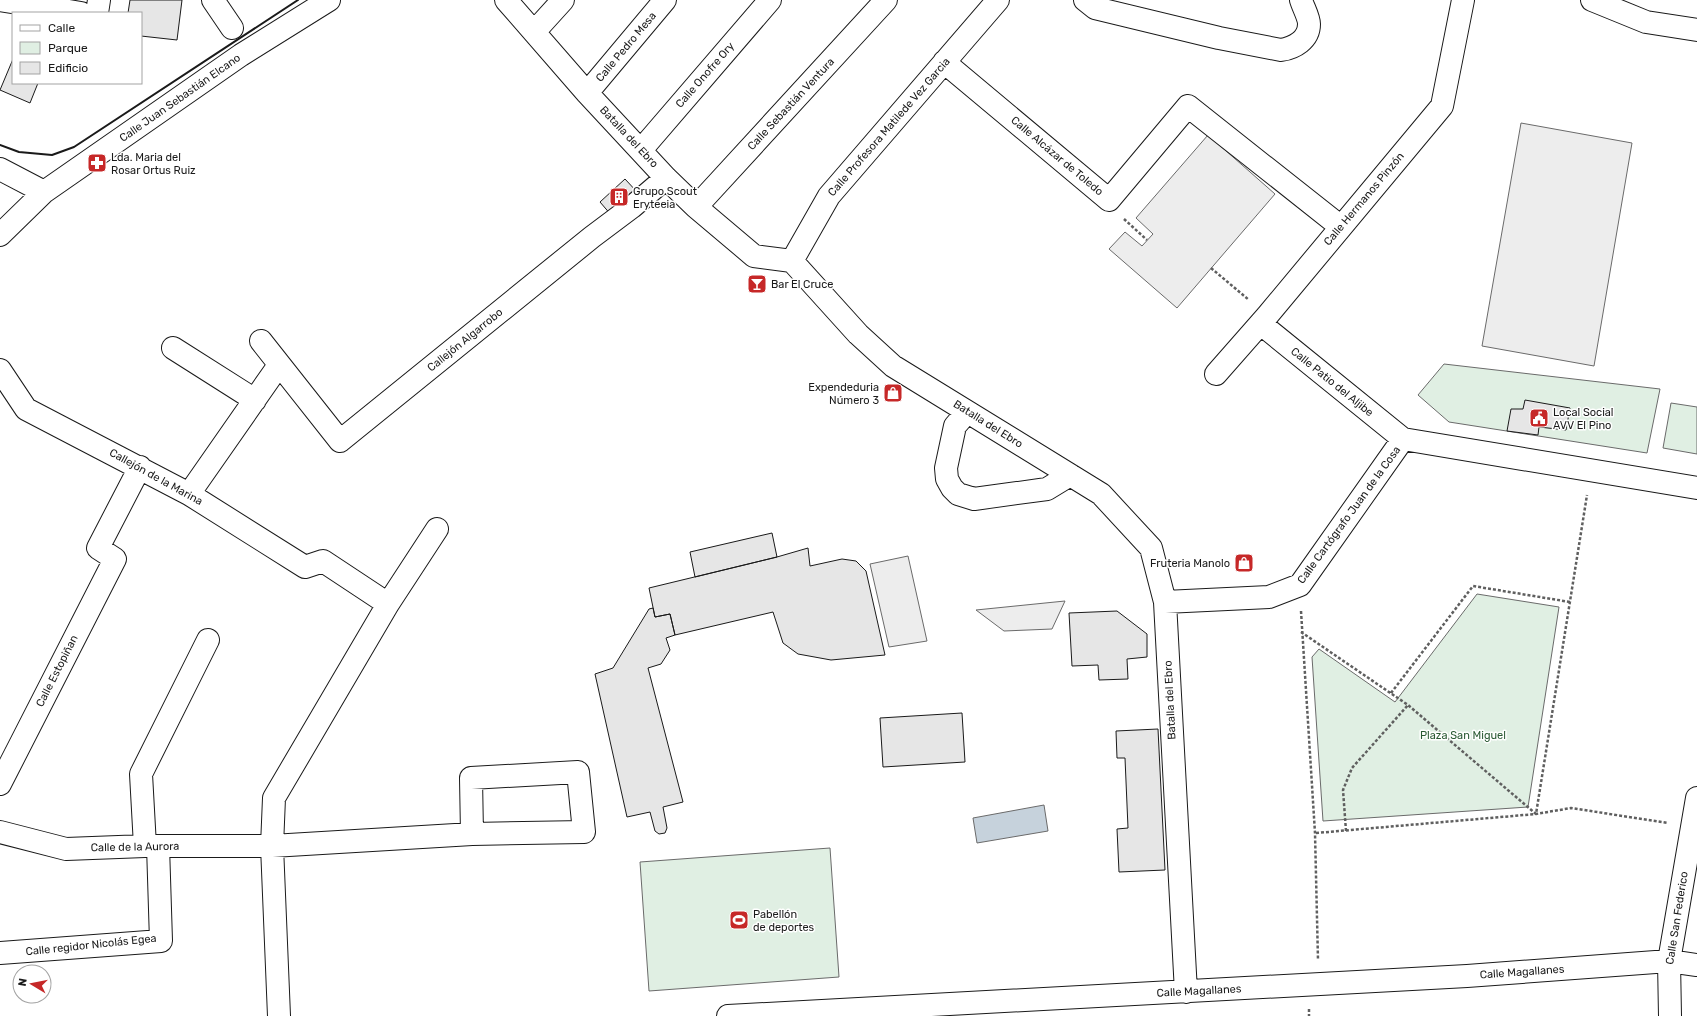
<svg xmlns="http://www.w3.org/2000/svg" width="1697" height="1016" viewBox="0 0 1697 1016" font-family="Rubik,sans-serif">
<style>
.green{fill:#e0efe3;stroke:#6a6a6a}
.parking{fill:#ededed;stroke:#6a6a6a}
.water{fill:#c6d2dc;stroke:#6a6a6a}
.building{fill:#e6e6e6;stroke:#1a1a1a}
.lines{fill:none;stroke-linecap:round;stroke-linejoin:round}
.minor-casing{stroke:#1a1a1a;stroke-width:24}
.path{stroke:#5f5f5f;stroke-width:2.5;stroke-dasharray:3 2;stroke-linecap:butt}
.minor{stroke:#fff;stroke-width:22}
.wall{stroke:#1a1a1a;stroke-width:2}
.labels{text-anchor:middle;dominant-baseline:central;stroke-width:3;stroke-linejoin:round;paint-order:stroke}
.street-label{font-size:11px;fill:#1a1a1a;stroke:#fff}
.poi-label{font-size:11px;fill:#1a1a1a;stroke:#fff;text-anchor:start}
.park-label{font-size:11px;fill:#2b5a34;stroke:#fff}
</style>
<rect width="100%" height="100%" fill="#fff"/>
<path class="green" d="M1444 364 1660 389 1647 453 1449 422 1418 395Z
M1671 403 1697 407V454L1663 448Z
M1477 594 1559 607 1528 807 1323 821 1312 657 1319 649 1395 702Z
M830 848 839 977 649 991 640 862Z"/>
<path class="parking" d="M1521 123 1632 143 1594 366 1482 346Z
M1208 135 1275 194 1177 308 1109 249 1125 232 1142 246 1153 234 1136 218Z
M908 556 927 641 889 647 870 564Z
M1065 601 1052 629 1004 631 976 610Z"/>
<path class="water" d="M1044 805 1048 831 977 843 973 818Z"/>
<path class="building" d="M130 0H182L177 40 141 36V13H128Z
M13 59V83H38L30 103 0 90Z
M625 179 638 193 612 216 600 202Z
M1525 400 1570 408 1566 430 1539 427 1538 435 1507 431 1511 409H1523Z
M772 533 777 557 695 577 690 552Z
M808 548 810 566 842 559 856 561 866 571 885 655 831 660 798 654 783 643 773 612 675 635 670 614 655 617 649 588 777 557Z
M653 608 655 617 670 614 675 635 666 638 670 650 661 664 648 668 683 802 663 807 667 828 665 833 659 834 655 831 650 812 627 817 595 674 613 668 649 609Z
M1117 611 1147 634V657L1127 659 1128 679 1099 680 1098 665 1072 666 1069 613Z
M962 713 965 762 883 767 880 718Z
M1158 729 1165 870 1119 872 1117 829 1128 828 1125 758H1117L1116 731Z"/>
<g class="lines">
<defs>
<path id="minor" d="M0 0 81 13
M213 0 232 28
M506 0 587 93 666 178 696 207 754 256 792 261 858 334 893 366 1101 494 1151 548 1165 602 1186 992
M1085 0 1095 8 1219 38 1281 50C1294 48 1309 40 1309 24 1309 17 1303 7 1301 0
M1592 0 1646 22 1697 30
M97 13 99 0
M534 32 563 0
M944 62 1109 200 1188 106 1341 227
M587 93 665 0
M641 150 770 0
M0 169 44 192
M696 207 886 0
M0 235 44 192 241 55 329 0
M792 261 829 196 998 0
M1261 324 1403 439 1697 488
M261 341 340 441 592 237 632 207 666 178
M173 348 255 400
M0 370 26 409 189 494 305 567 323 561 388 604
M1216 374 1267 316 1442 106 1463 0
M967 412 955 426 946 468 947 479 952 488 958 494 974 499 1047 489 1070 475
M189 494 279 365
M1165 602 1269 597 1300 585 1403 439
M0 784 115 559 98 548 140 467
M0 832 66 849 145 846H272L472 834 584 832 578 772 471 778 472 834
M145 846 141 774 208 640
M0 953 161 941 158 846
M279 1016 272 846 274 798 388 604 437 529
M728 1016 1467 976 1669 961 1697 965
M1670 1016 1669 961 1697 798"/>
</defs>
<use href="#minor" class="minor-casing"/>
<path class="path" d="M1124 219 1147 240
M1211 268 1249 300
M1301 611 1315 833 1318 960
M1301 632 1408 705 1536 814 1587 495
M1391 693 1473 586 1570 602
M1346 831 1343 790 1352 768 1408 705
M1316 833 1536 814 1571 808 1668 823
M1309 1009V1016"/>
<use href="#minor" class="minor"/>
<path class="wall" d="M0 145 19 152 52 155 74 147 298 0"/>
</g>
<defs>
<symbol id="pharmacy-square" viewBox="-11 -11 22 22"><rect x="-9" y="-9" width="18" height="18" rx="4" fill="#c62828" stroke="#fff"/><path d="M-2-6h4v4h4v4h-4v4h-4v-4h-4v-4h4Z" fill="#fff"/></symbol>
<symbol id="building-square" viewBox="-11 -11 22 22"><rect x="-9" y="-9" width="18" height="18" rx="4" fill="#c62828" stroke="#fff"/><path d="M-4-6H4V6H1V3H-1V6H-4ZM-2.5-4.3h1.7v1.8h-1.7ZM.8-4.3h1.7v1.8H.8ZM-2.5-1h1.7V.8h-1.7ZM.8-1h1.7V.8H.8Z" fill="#fff"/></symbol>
<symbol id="bar-square" viewBox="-11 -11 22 22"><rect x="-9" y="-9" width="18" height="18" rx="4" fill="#c62828" stroke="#fff"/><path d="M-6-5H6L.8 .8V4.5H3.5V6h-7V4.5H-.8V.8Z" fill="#fff"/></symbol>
<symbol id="shop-square" viewBox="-11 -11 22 22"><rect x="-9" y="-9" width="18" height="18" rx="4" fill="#c62828" stroke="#fff"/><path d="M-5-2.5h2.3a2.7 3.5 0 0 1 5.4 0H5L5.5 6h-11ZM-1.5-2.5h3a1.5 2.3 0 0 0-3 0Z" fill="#fff"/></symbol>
<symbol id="civic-square" viewBox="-11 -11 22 22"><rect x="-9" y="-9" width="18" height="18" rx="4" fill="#c62828" stroke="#fff"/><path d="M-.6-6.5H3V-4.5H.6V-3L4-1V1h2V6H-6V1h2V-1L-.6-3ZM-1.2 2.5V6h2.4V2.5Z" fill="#fff"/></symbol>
<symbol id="stadium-square" viewBox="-11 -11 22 22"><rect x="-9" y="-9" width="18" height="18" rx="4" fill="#c62828" stroke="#fff"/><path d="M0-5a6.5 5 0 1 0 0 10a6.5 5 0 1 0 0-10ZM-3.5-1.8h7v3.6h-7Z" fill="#fff"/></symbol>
</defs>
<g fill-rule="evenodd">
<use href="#pharmacy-square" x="86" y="152" width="22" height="22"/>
<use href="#building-square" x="608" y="186" width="22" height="22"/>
<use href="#bar-square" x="746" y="273" width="22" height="22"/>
<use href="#shop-square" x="882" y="382" width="22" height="22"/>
<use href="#civic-square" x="1528" y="407" width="22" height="22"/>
<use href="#shop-square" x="1233" y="552" width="22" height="22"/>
<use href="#stadium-square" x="728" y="909" width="22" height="22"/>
</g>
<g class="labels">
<g class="street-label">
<text transform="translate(626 47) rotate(-50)">Calle Pedro Mesa</text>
<text transform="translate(705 75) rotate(-49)">Calle Onofre Ory</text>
<text transform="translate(180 98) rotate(-35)">Calle Juan Sebastián Elcano</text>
<text transform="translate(791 104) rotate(-47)">Calle Sebastián Ventura</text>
<text transform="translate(889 127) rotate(-49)">Calle Profesora Matilede Vez Garcia</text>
<text transform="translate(629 137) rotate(47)">Batalla del Ebro</text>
<text transform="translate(1057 156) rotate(40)">Calle Alcázar de Toledo</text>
<text transform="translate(1364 199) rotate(-50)">Calle Hermanos Pinzón</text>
<text transform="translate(465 340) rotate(-39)">Callejón Algarrobo</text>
<text transform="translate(1332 382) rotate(39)">Calle Patio del Aljibe</text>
<text transform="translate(988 424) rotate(32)">Batalla del Ebro</text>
<text transform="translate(156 477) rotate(29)">Callejón de la Marina</text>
<text transform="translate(1349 515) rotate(-54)">Calle Cartógrafo Juan de la Cosa</text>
<text transform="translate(57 671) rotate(-63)">Calle Estopiñan</text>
<text transform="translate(1170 700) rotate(-93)">Batalla del Ebro</text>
<text transform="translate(135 847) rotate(-1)">Calle de la Aurora</text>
<text transform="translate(1677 918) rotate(-81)">Calle San Federico</text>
<text transform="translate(91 945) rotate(-6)">Calle regidor Nicolás Egea</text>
<text transform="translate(1522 972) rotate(-4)">Calle Magallanes</text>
<text transform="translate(1199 991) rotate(-3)">Calle Magallanes</text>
</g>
<g class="poi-label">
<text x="111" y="157">Lda. Maria del<tspan x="111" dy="13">Rosar Ortus Ruiz</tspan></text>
<text x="633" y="191">Grupo Scout<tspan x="633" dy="13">Eryteeia</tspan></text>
<text x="771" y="284">Bar El Cruce</text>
<text x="879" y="387" text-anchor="end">Expendeduria<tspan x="879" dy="13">Número 3</tspan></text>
<text x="1553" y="412">Local Social<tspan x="1553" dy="13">AVV El Pino</tspan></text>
<text x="1230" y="563" text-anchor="end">Fruteria Manolo</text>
<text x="753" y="914">Pabellón<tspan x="753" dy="13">de deportes</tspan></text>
</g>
<g class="park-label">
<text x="1463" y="735">Plaza San Miguel</text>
</g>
</g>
<rect x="12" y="12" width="130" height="72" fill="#ffffff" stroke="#a3a3a3"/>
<rect x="20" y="25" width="20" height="6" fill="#ffffff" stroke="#a3a3a3"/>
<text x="48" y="32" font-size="12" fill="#1a1a1a">Calle</text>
<rect x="20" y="42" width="20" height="12" fill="#e0efe3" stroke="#a3a3a3"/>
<text x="48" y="52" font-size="12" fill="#1a1a1a">Parque</text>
<rect x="20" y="62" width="20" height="12" fill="#e6e6e6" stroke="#a3a3a3"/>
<text x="48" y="72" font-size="12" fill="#1a1a1a">Edificio</text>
<g transform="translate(32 984) rotate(280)"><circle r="19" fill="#ffffff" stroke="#a3a3a3"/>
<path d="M0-3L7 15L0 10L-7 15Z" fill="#c62828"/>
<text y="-6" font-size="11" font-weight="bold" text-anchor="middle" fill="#1a1a1a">N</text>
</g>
</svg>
